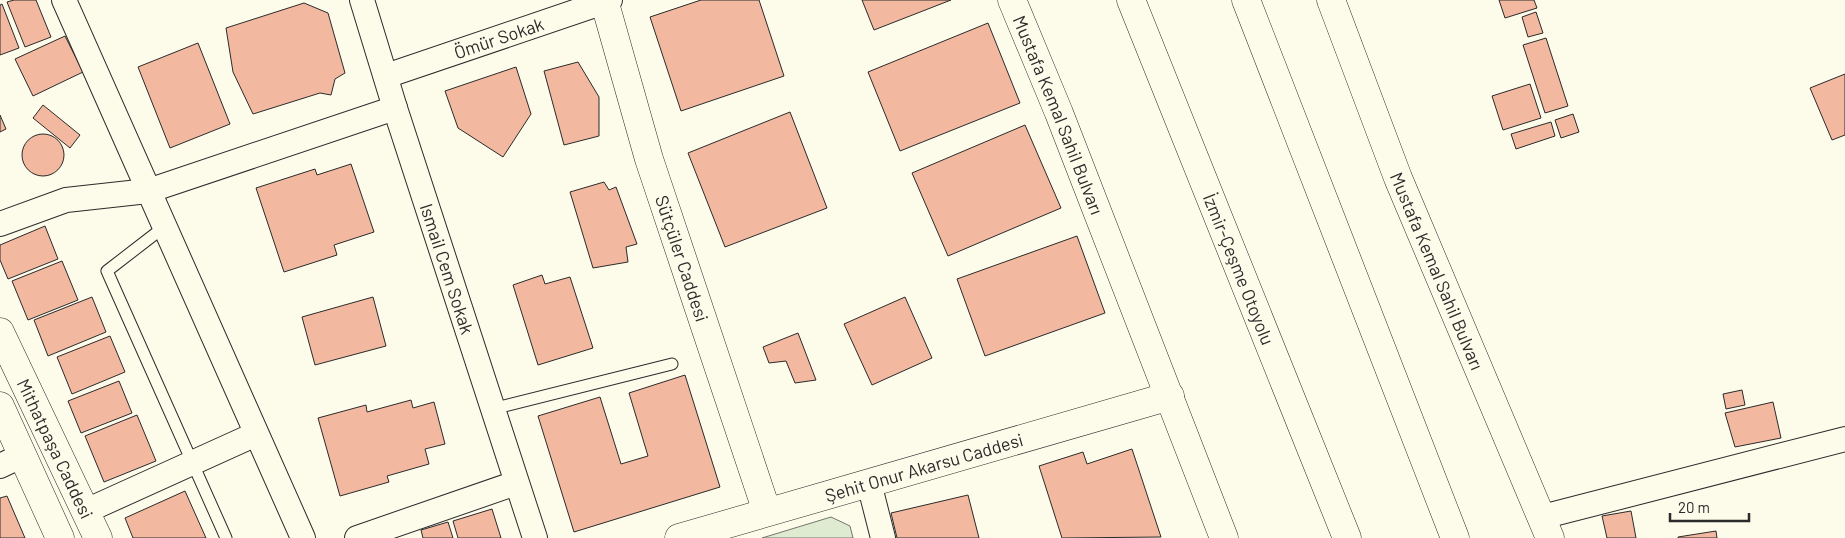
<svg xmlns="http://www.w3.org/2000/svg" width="1845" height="538" viewBox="0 0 1845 538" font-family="Barlow,sans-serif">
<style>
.green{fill:#deebd1;stroke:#74746e}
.building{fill:#f2b8a0;stroke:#2b2b2b}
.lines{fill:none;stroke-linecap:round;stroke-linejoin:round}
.service-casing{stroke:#2b2b2b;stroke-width:13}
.minor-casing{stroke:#2b2b2b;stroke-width:26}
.tertiary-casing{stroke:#2b2b2b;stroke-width:29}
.secondary-casing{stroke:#2b2b2b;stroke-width:29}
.primary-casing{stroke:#2b2b2b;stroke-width:29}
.motorway-casing{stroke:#2b2b2b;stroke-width:29}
.service{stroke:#fdfbea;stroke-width:11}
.minor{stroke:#fdfbea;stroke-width:24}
.tertiary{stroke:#fdfbea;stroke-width:28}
.secondary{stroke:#fdfbea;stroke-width:28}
.primary{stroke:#fdfbea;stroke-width:28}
.motorway{stroke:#fdfbea;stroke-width:28}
.labels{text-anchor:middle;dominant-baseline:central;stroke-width:4;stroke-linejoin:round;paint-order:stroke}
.street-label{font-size:18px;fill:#2b2b2b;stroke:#fdfbea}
</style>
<rect width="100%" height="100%" fill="#fdfbea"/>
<path class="green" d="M831 517 850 526 853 538H762Z"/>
<path class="building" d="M14 0H36L51 37 25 47 7 2Z
M701 0H759L784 76 681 111 650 17Z
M862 0H951L874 30Z
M1499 0H1534L1537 8 1505 18Z
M304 3 328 13 345 73 335 79 331 95 320 93 253 114 233 72 226 28Z
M2 4 19 48 0 55V5Z
M1536 12 1543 33 1528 37 1522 17Z
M988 23 1020 103 900 151 868 72Z
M65 36 83 72 33 96 15 59Z
M1546 38 1568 106 1545 113 1523 45Z
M198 43 230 124 170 148 138 67Z
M578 62 599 97V136L564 145 544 71Z
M516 67 531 114 503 157 458 128 445 91Z
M1845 74V135L1832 140 1810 88Z
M1530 84 1541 118 1503 130 1492 96Z
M43 105 80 135 70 148 33 118Z
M790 112 827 208 725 247 688 153Z
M1573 114 1579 132 1561 138 1555 120Z
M0 115 6 129 0 132Z
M1551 122 1555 136 1516 149 1511 134Z
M1025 125 1061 208 948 256 912 173Z
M22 155a21 21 0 1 1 42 0a21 21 0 1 1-42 0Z
M351 164 374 232 334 245 337 255 284 272 256 188 315 169 317 175Z
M604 182 609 190 616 187 637 244 626 247 628 262 593 268 570 192Z
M45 226 58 259 8 279 0 260V245Z
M1077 236 1105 313 985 356 957 279Z
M62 261 78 300 28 320 12 281Z
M542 275 545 284 570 277 593 348 538 365 513 285Z
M92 297 106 332 48 356 34 320Z
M373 297 386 346 315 365 302 317Z
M905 297 932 358 872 385 844 324Z
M798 333 816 380 795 383 786 361 769 363 763 347Z
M110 336 125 372 72 394 57 357Z
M685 375 720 487 574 532 538 416 600 397 621 464 648 456 629 393Z
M119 381 132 413 81 433 68 401Z
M1742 390 1745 405 1726 409 1723 394Z
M411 400 413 408 434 402 445 444 425 449 429 464 387 476 389 482 340 496 318 418 366 405 367 412Z
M1773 402 1781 438 1735 447 1725 413Z
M137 415 156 461 104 482 85 436Z
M1132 449 1161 537 1062 538 1039 466 1083 452 1087 464Z
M185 491 206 538H133L125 518Z
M968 495 979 538H897L891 513Z
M7 496 25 538H0V498Z
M492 509 501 538H458L453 521Z
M1631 511 1636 538H1607L1602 516Z
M448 522 453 538H423L421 530Z
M1716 531 1717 538H1678V537Z"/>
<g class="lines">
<defs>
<path id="service" d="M164 227 107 271 226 538
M492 409 672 364"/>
<g id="minor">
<path d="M64 0 303 538"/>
<path id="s1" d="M362 0 395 108 535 538"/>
<path id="s2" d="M386 76 610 0"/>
<path d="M0 224 66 200 148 191 395 108"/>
<path d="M0 466 21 456"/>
<path d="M869 483 883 538"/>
<path d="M86 511 256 434"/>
<path d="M1542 517 1845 439"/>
<path d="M357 538 516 483"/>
</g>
<g id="tertiary">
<path id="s3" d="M604 0 649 159 767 512"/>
<path id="s4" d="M1012 0 1059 113 1224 538"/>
<path id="s5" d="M679 538 1170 396"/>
</g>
<g id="secondary">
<path id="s6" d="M1331 0 1398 178 1550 538"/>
</g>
<g id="primary">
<path id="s7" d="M0 332 98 538"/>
<path d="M0 406 60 538"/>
</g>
<g id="motorway">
<path id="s8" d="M1131 0 1347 538"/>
<path d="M1246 0 1455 538"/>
</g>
</defs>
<use href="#service" class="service-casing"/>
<use href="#minor" class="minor-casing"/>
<use href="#tertiary" class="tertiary-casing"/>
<use href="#secondary" class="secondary-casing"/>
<use href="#primary" class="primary-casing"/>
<use href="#motorway" class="motorway-casing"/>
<use href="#service" class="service"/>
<use href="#minor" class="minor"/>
<use href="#tertiary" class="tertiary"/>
<use href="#secondary" class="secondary"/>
<use href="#primary" class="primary"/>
<use href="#motorway" class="motorway"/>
</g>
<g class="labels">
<g class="street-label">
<text stroke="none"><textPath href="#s2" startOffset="119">Ömür Sokak</textPath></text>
<text stroke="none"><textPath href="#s4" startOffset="124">Mustafa Kemal Sahil Bulvarı</textPath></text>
<text stroke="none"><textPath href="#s3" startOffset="270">Sütçüler Caddesi</textPath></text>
<text stroke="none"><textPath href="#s1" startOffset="282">Ismail Cem Sokak</textPath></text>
<text stroke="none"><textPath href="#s8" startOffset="290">İzmir-Çeşme Otoyolu</textPath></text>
<text stroke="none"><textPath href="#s6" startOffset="291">Mustafa Kemal Sahil Bulvarı</textPath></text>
<text stroke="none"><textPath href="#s7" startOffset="129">Mithatpaşa Caddesi</textPath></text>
<text stroke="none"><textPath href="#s5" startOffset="255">Şehit Onur Akarsu Caddesi</textPath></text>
</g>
</g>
<path d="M1670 513v8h79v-8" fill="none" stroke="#2b2b2b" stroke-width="2.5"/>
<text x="1678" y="513" font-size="15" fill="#2b2b2b" stroke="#fdfbea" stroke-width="4" paint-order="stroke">20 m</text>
</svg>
